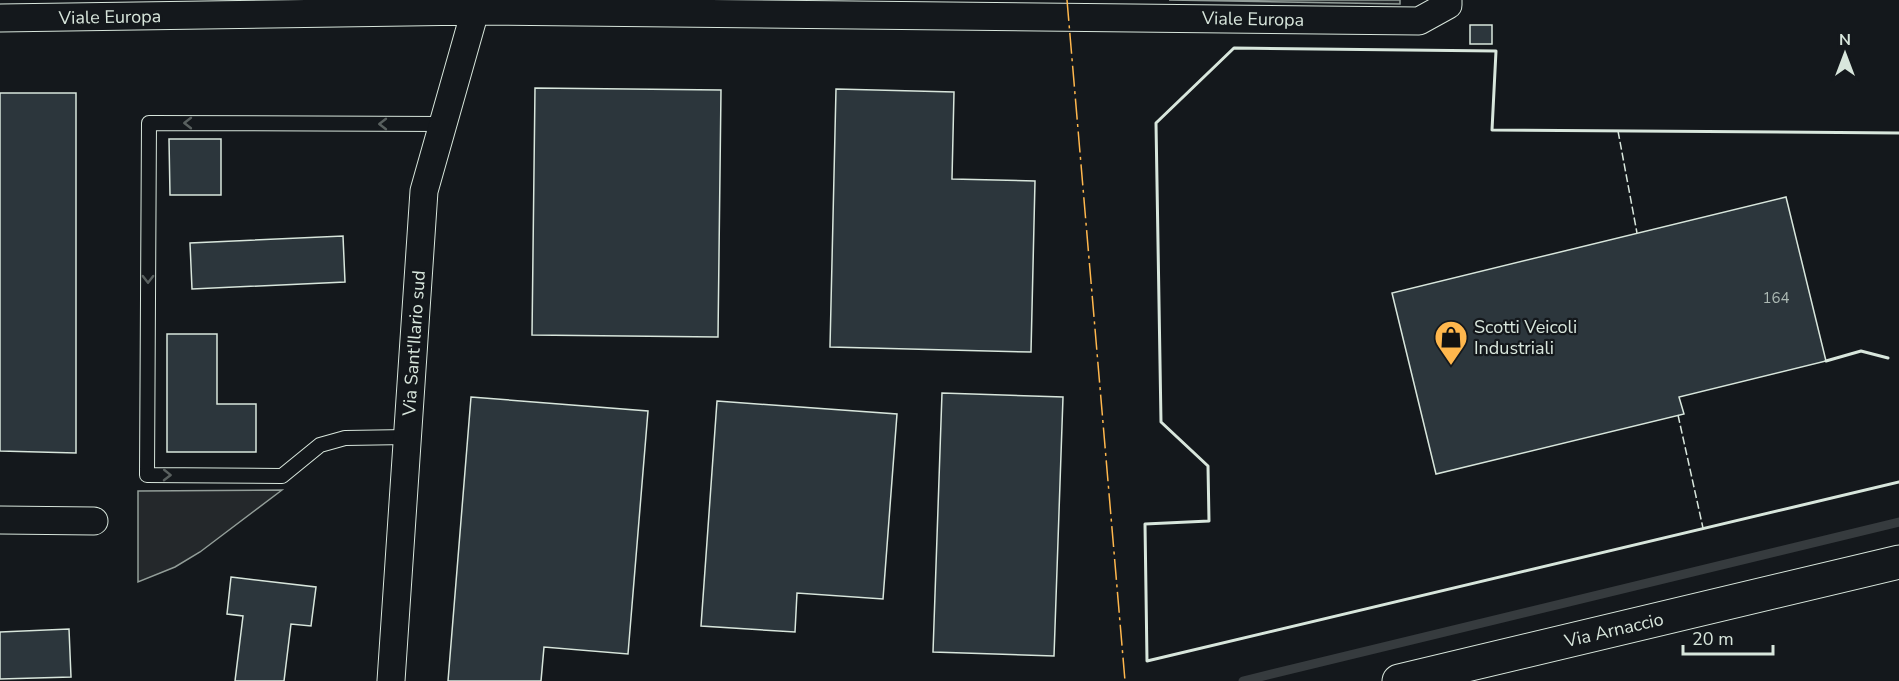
<svg xmlns="http://www.w3.org/2000/svg" width="1899" height="681" viewBox="0 0 1899 681" font-family="'Nunito Sans',sans-serif">
<style>
.parking{fill:#24282b;stroke:#939e99;stroke-width:1.5}
.lines{fill:none;stroke-linecap:round;stroke-linejoin:round}
.stream{stroke:#363b3e;stroke-width:9}
.building{fill:#2c363c;stroke:#d8e6dc;stroke-width:1.5}
.service-casing{stroke:#d8e6dc;stroke-width:16}
.minor-casing{stroke:#d8e6dc;stroke-width:29}
.secondary-casing{stroke:#d8e6dc;stroke-width:35}
.service{stroke:#14181c;stroke-width:14}
.minor{stroke:#14181c;stroke-width:27}
.secondary{stroke:#14181c;stroke-width:33}
.fence{stroke:#d8e6dc;stroke-width:1.5;stroke-dasharray:8 3;stroke-linecap:butt}
.wall{stroke:#d8e6dc;stroke-width:3}
.power{stroke:#ffb74d;stroke-width:1.5;stroke-dasharray:21 4.5 3 4.5;stroke-linecap:butt}
.oneway{stroke:#59605f}
.labels{text-anchor:middle;dominant-baseline:central;stroke-width:4.5;stroke-linejoin:round;paint-order:stroke}
.number-label{font-size:15px;fill:#adbab4}
.street-label{font-size:18px;fill:#d8e6dc;stroke:#14181c}
.poi-label{font-size:18px;fill:#d8e6dc;stroke:#14181c;text-anchor:start}
</style>
<rect width="100%" height="100%" fill="#14181c"/>
<path class="parking" d="M1169 0H1400V4Z
M282 490 200 552 175 567 138 582V491Z"/>
<g class="lines">
<path class="stream" d="M1243 681 1899 522"/>
</g>
<path class="building" d="M1470 25H1492V44H1470Z
M535 88 721 90 718 337 532 335Z
M836 89 954 92 952 179 1035 181 1031 352 830 347Z
M0 93H76V453L0 451Z
M169 139H221V195H170Z
M1786 197 1826 361 1679 397 1684 414 1436 474 1392 293Z
M343 236 345 282 192 289 190 243Z
M167 334H217V404H256V452H167Z
M942 393 1063 397 1054 656 933 652Z
M471 397 648 411 628 654 544 647 541 681H448Z
M717 401 897 414 883 599 797 593 795 632 701 626Z
M231 577 316 587 311 626 291 624 284 681H235L243 616 227 614Z
M69 629 71 677 0 679V632Z"/>
<g class="lines">
<defs>
<path id="service" d="M407 437 345 438 320 445 282 476 147 475 149 123 442 124"/>
<path id="minor" d="M0 18 475 11 1419 21 1448 5V0
M0 520 94 521
M391 681 424 191 475 11"/>
<path id="secondary" d="M1399 681 1899 562"/>
</defs>
<use href="#service" class="service-casing"/>
<use href="#minor" class="minor-casing"/>
<use href="#secondary" class="secondary-casing"/>
<use href="#service" class="service"/>
<use href="#minor" class="minor"/>
<use href="#secondary" class="secondary"/>
<path class="fence" d="M1618 131 1637 233
M1678 415 1703 528"/>
<path class="wall" d="M1899 133 1492 130 1496 51 1234 48 1156 123 1161 422 1208 466 1209 521 1145 524 1147 661 1899 482
M1826 361 1861 351 1888 358"/>
<path class="power" d="M1067 0 1125 681"/>
</g>
<defs><path id="oneway-chevron" d="M-2-3.5L2.5 0L-2 3.5" fill="none" stroke-width="1.6" stroke-linecap="round" stroke-linejoin="round" transform="scale(1.5)"/></defs>
<g class="oneway">
<use href="#oneway-chevron" transform="translate(188 123) rotate(-180)"/>
<use href="#oneway-chevron" transform="translate(383 124) rotate(-180)"/>
<use href="#oneway-chevron" transform="translate(148 279) rotate(90)"/>
<use href="#oneway-chevron" transform="translate(167 475) rotate(1)"/>
</g>
<defs>
<symbol id="shop-pin" viewBox="-11 -11 22 30"><path d="M0 17L-7.5 6A9.5 9.5 0 1 1 7.5 6Z" fill="#ffb74d" stroke="#14181c"/><path d="M-5-2.5h2.3a2.7 3.5 0 0 1 5.4 0H5L5.5 6h-11ZM-1.5-2.5h3a1.5 2.3 0 0 0-3 0Z" fill="#111"/></symbol>
</defs>
<g fill-rule="evenodd">
<use href="#shop-pin" x="1432" y="318" width="38" height="52"/>
</g>
<g class="labels">
<g class="number-label">
<text x="1776" y="298">164</text>
</g>
<g class="street-label">
<text transform="translate(110 17) rotate(-1)">Viale Europa</text>
<text transform="translate(1253 19) rotate(1)">Viale Europa</text>
<text transform="translate(414 343) rotate(-86)">Via Sant'Ilario sud</text>
<text transform="translate(1614 630) rotate(-13)">Via Arnaccio</text>
</g>
<g class="poi-label">
<text x="1474" y="327">Scotti Veicoli<tspan x="1474" dy="21">Industriali</tspan></text>
</g>
</g>
<g transform="translate(1845 54)" stroke="#14181c" stroke-width="4.5" paint-order="stroke">
<path d="M0-4.5L10 22L0 15L-10 22Z" fill="#d8e6dc"/>
<text y="-9" font-size="16" font-weight="bold" text-anchor="middle" fill="#d8e6dc">N</text>
</g>
<path d="M1683 645v9h90v-9" fill="none" stroke="#d8e6dc" stroke-width="3"/>
<text x="1692" y="645" font-size="18" fill="#d8e6dc" stroke="#14181c" stroke-width="4.5" paint-order="stroke">20 m</text>
</svg>
